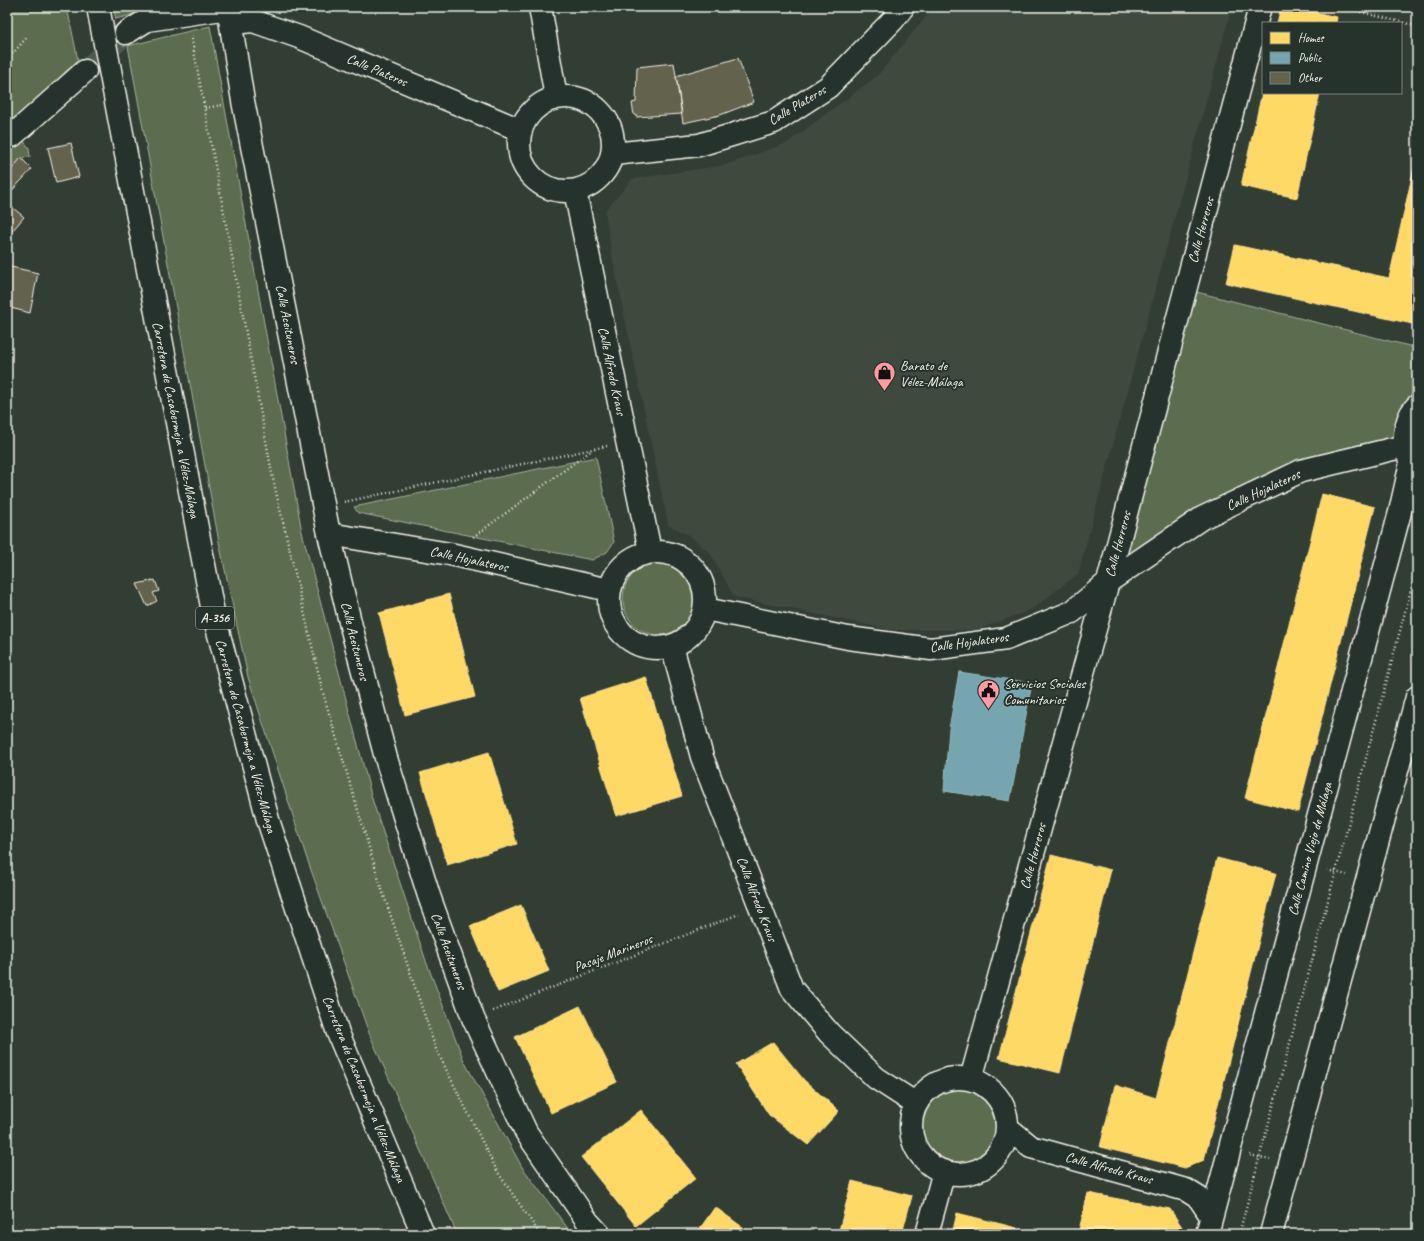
<svg xmlns="http://www.w3.org/2000/svg" width="1424" height="1241" viewBox="0 0 1424 1241" font-family="Caveat,sans-serif">
<style>
.built{fill:#41483c}
.green{fill:#5c6c4f;stroke:#a8ae9c}
.homes{fill:#ffd966;stroke:#fce08d}
.public{fill:#76a5af;stroke:#9cbcc0}
.building{fill:#64634e;stroke:#f4f1e8}
.lines{fill:none;stroke-linecap:round;stroke-linejoin:round}
.minor-tunnel{stroke:#4f584f;stroke-width:22;stroke-dasharray:22 11;stroke-linecap:butt}
.minor-casing{stroke:#f4f1e8;stroke-width:25}
.primary-casing{stroke:#f4f1e8;stroke-width:25}
.path{stroke:#f4f1e8;stroke-width:2.5;stroke-dasharray:1 3;stroke-linecap:butt}
.minor{stroke:#26332d;stroke-width:22}
.primary{stroke:#26332d;stroke-width:22}
.labels{text-anchor:middle;dominant-baseline:central;stroke-width:4;stroke-linejoin:round;paint-order:stroke}
.shield{fill:#26332d;stroke:#b6b8b0;stroke-width:1}
.shield-label{font-size:13px;font-weight:bold;fill:#f4f1e8}
.street-label{font-size:14px;fill:#f4f1e8;stroke:#26332d}
.poi-label{font-size:14px;fill:#f4f1e8;stroke:#26332d;text-anchor:start}
</style>
<rect width="100%" height="100%" fill="#323d34"/>
<filter id="ink" filterUnits="userSpaceOnUse"><feTurbulence type="fractalNoise" baseFrequency=".025" numOctaves="2"/><feDisplacementMap in="SourceGraphic" scale="8" xChannelSelector="R" yChannelSelector="G"/><feConvolveMatrix kernelMatrix="1 2 1 2 8 2 1 2 1" color-interpolation-filters="sRGB"/></filter>
<g filter="url(#ink)">
<path class="built" d="M934 7H1232L1078 574 1031 610 977 630H891L734 597 711 554 690 536 668 525 613 261 605 211 632 179 725 165 787 143 877 76Z"/>
<path class="green" d="M7 7H67L78 60 7 128Z
M113 7H162L116 19Z
M210 26 302 532 373 802 426 961 464 1061 522 1167 572 1234H457L369 1033 306 856 248 677 219 542 128 46Z
M23 140 29 148 30 157 21 158 7 175V151Z
M1189 290 1417 348V402L1400 436 1124 563Z
M596 457 614 542 607 552 592 560 358 513 354 507Z
M623 599a36 36 0 1 1 72 0a36 36 0 1 1-72 0Z
M921 1127a38 38 0 1 1 76 0a38 38 0 1 1-76 0Z"/>
<path class="homes" d="M1281 7H1291L1337 17 1336 23H1277Z
M1263 88V93H1320L1297 198 1241 186Z
M1417 154V325L1226 283 1235 245 1389 278Z
M1322 494 1375 507 1298 812 1245 798Z
M449 594 475 697 405 715 379 613Z
M646 677 682 796 616 816 580 698Z
M489 752 517 844 447 865 420 773Z
M1051 855 1111 870 1060 1073 999 1058Z
M1217 858 1276 873 1204 1160 1185 1168 1100 1147 1115 1085 1156 1098Z
M521 905 549 971 498 992 470 926Z
M580 1006 617 1082 551 1113 515 1037Z
M773 1042 804 1080 839 1111 808 1145 769 1115 736 1064Z
M641 1110 696 1178 636 1226 581 1157Z
M852 1181 912 1196 902 1234H838Z
M1088 1193 1170 1209 1182 1227 1180 1234H1078Z
M715 1207 752 1234H696Z
M957 1213 1017 1228 1016 1234H952Z"/>
<path class="public" d="M959 672 1032 683 1010 801 944 791 949 729Z"/>
<path class="building" d="M738 58 754 102 720 115 683 123 676 76Z
M674 63 682 114 636 117V115H634L632 103 636 102 637 67Z
M71 143 79 177 56 183 48 148Z
M21 158 32 169 7 196V175Z
M7 203 24 217 7 237Z
M7 266 38 273 30 313 7 307Z
M155 580 159 591 153 593 157 601 147 606 137 584Z"/>
<g class="lines">
<path class="minor-tunnel" d="M85 71 126 33"/>
<defs>
<path id="minor" d="M228 7 243 101 329 534 351 626 386 758 429 896 473 1018 526 1132 588 1222 599 1234
M540 7 556 97
M232 23 253 21 299 37 520 130
M126 33 147 20 229 8
M519 144a47 47 0 1 1 94 0a47 47 0 1 1-94 0Z
M12 136 85 71
M613 154 699 145 774 122 828 87 893 20 903 7
M575 191 650 551
M1410 461C1409 456 1406 451 1405 445 1404 433 1407 415 1417 406
M329 534 450 554 609 590
M609 600a48 48 0 1 1 96 0a48 48 0 1 1-96 0Z
M705 609 848 638 931 649 1006 639 1072 612 1108 582 1202 518 1301 471 1405 446
M672 646 702 757 792 989 829 1033 876 1078 916 1104
M911 1126a48 48 0 1 1 96 0a48 48 0 1 1-96 0Z
M971 1079 1108 582 1260 7
M1008 1128 1031 1147 1186 1190 1199 1198 1211 1216
M927 1234 944 1171
M1207 1234 1400 512 1411 463
M1271 1234 1417 697"/>
<path id="primary" d="M98 7 213 612 268 820 338 1033 423 1234"/>
</defs>
<use href="#minor" class="minor-casing"/>
<use href="#primary" class="primary-casing"/>
<path class="path" d="M1341 7 1417 26
M191 35 273 479 323 693 380 884 436 1049 497 1171 540 1234
M7 60 28 36
M205 108 222 105
M344 502 607 446
M473 537 592 450
M1327 870 1347 875
M493 1011 739 914
M1250 1155 1270 1160
M1239 1234 1417 567"/>
<use href="#minor" class="minor"/>
<use href="#primary" class="primary"/>
</g>
</g>
<defs>
<symbol id="shop-pin" viewBox="-11 -11 22 30"><path d="M0 17L-7.5 6A9.5 9.5 0 1 1 7.5 6Z" fill="#ff9aa2" stroke="#26332d"/><path d="M-5-2.5h2.3a2.7 3.5 0 0 1 5.4 0H5L5.5 6h-11ZM-1.5-2.5h3a1.5 2.3 0 0 0-3 0Z" fill="#111"/></symbol>
<symbol id="civic-pin" viewBox="-11 -11 22 30"><path d="M0 17L-7.5 6A9.5 9.5 0 1 1 7.5 6Z" fill="#ff9aa2" stroke="#26332d"/><path d="M-.6-6.5H3V-4.5H.6V-3L4-1V1h2V6H-6V1h2V-1L-.6-3ZM-1.2 2.5V6h2.4V2.5Z" fill="#111"/></symbol>
</defs>
<g fill-rule="evenodd">
<use href="#shop-pin" x="872" y="360" width="25" height="34"/>
<use href="#civic-pin" x="976" y="678" width="25" height="34"/>
</g>
<g class="labels">
<rect class="shield" x="196" y="607" width="38" height="22" rx="3"/>
<g class="shield-label">
<text x="215" y="618">A-356</text>
</g>
<g class="street-label">
<text transform="translate(377 70) rotate(23)">Calle Plateros</text>
<text transform="translate(797 105) rotate(-31)">Calle Plateros</text>
<text transform="translate(1201 230) rotate(-75)">Calle Herreros</text>
<text transform="translate(288 324) rotate(79)">Calle Aceituneros</text>
<text transform="translate(612 371) rotate(78)">Calle Alfredo Kraus</text>
<text transform="translate(176 420) rotate(79)">Carretera de Casabermeja a Vélez-Málaga</text>
<text transform="translate(1263 490) rotate(-25)">Calle Hojalateros</text>
<text transform="translate(1118 544) rotate(-75)">Calle Herreros</text>
<text transform="translate(469 559) rotate(12)">Calle Hojalateros</text>
<text transform="translate(355 641) rotate(76)">Calle Aceituneros</text>
<text transform="translate(969 642) rotate(-8)">Calle Hojalateros</text>
<text transform="translate(246 736) rotate(75)">Carretera de Casabermeja a Vélez-Málaga</text>
<text transform="translate(1310 849) rotate(-75)">Calle Camino Viejo de Málaga</text>
<text transform="translate(1033 856) rotate(-75)">Calle Herreros</text>
<text transform="translate(757 899) rotate(69)">Calle Alfredo Kraus</text>
<text transform="translate(449 951) rotate(70)">Calle Aceituneros</text>
<text transform="translate(613 953) rotate(-21)">Pasaje Marineros</text>
<text transform="translate(364 1089) rotate(68)">Carretera de Casabermeja a Vélez-Málaga</text>
<text transform="translate(1109 1168) rotate(15)">Calle Alfredo Kraus</text>
</g>
<g class="poi-label">
<text x="900" y="365">Barato de<tspan x="900" dy="16">Vélez-Málaga</tspan></text>
<text x="1004" y="683">Servicios Sociales<tspan x="1004" dy="16">Comunitarios</tspan></text>
</g>
</g>
<rect width="1424" height="1241" fill="none" stroke="#26332d" stroke-width="24"/>
<rect x="12" y="12" width="1400" height="1217" fill="none" stroke="#f4f1e8" stroke-width="1.5" filter="url(#ink)"/>
<rect x="1262" y="22" width="140" height="72" fill="#26332d" stroke="#787f78"/>
<rect x="1270" y="32" width="20" height="12" fill="#ffd966" stroke="#787f78"/>
<text x="1298" y="42" font-size="12" fill="#f4f1e8">Homes</text>
<rect x="1270" y="52" width="20" height="12" fill="#76a5af" stroke="#787f78"/>
<text x="1298" y="62" font-size="12" fill="#f4f1e8">Public</text>
<rect x="1270" y="72" width="20" height="12" fill="#64634e" stroke="#787f78"/>
<text x="1298" y="82" font-size="12" fill="#f4f1e8">Other</text>
</svg>
